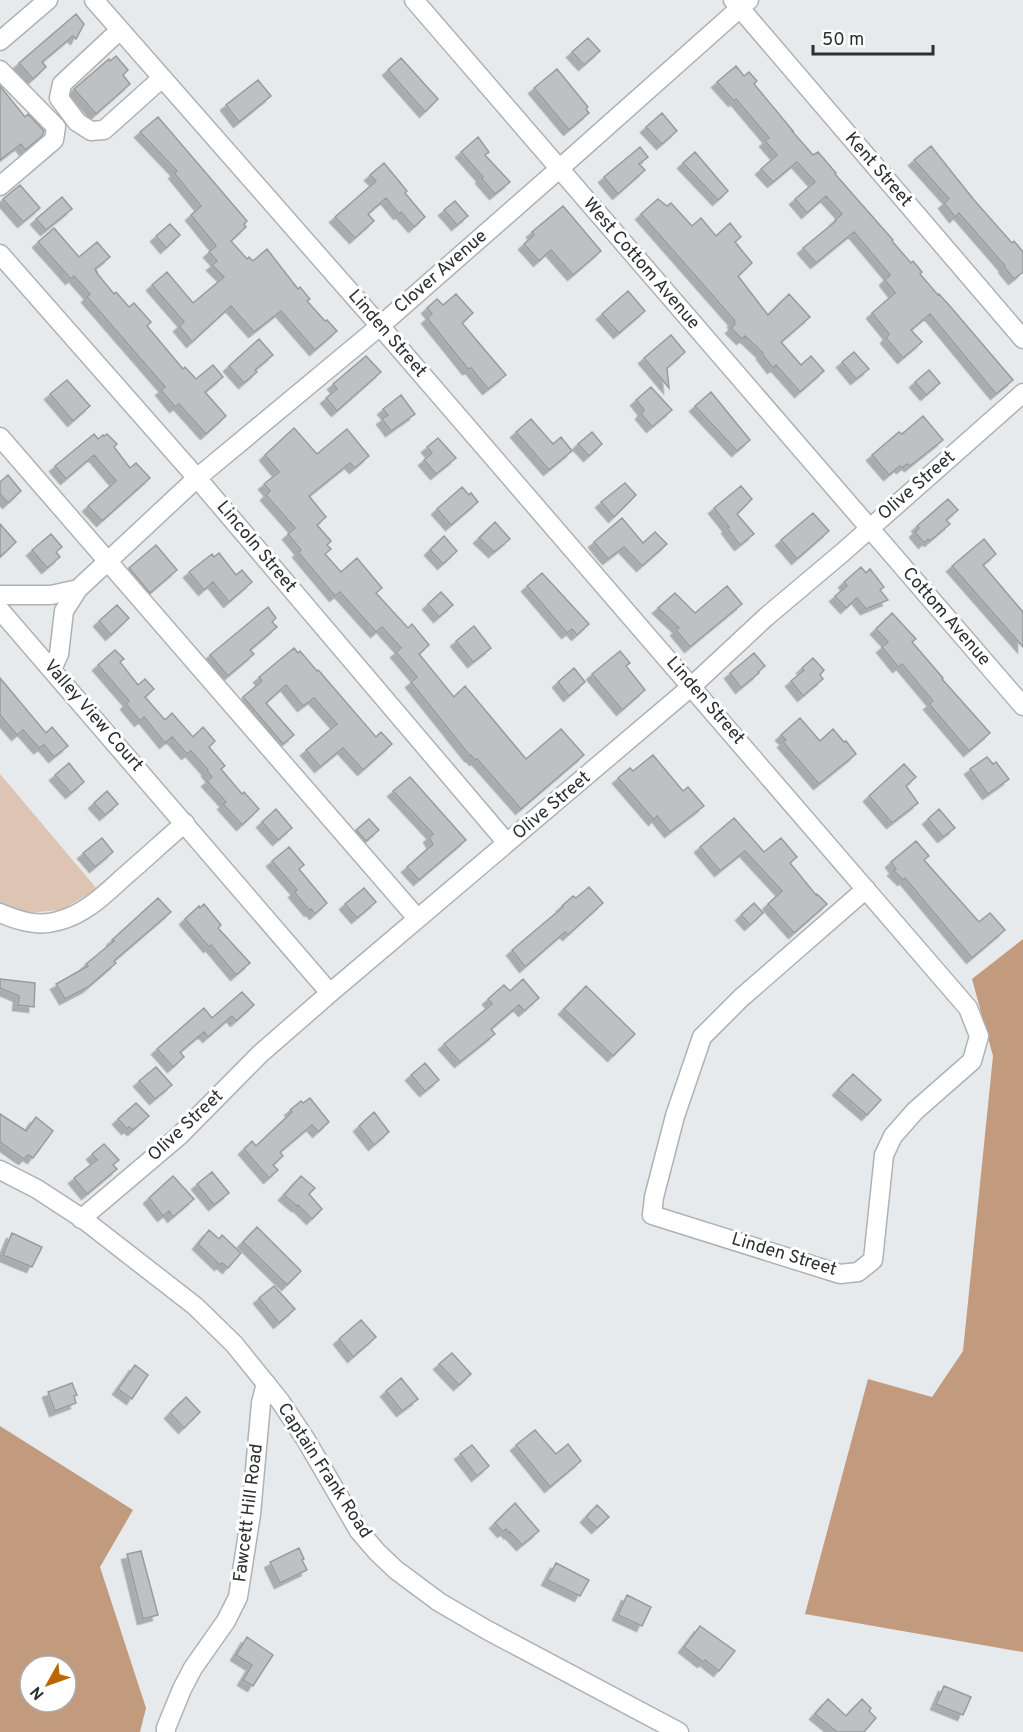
<svg xmlns="http://www.w3.org/2000/svg" width="1023" height="1732" viewBox="0 0 1023 1732" font-family="Overpass,sans-serif">
<style>
.green{fill:#dec5b3}
.forest{fill:#c29b7e;fill-rule:evenodd}
.building{fill:#bec1c3;stroke:#999c9e;stroke-width:1.5;filter:url(#shadow)}
.lines{fill:none;stroke-linecap:round;stroke-linejoin:round}
.minor-casing{stroke:#afb1b4;stroke-width:21}
.minor{stroke:#fff;stroke-width:18}
.labels{text-anchor:middle;dominant-baseline:central;stroke-width:6;stroke-linejoin:round;paint-order:stroke}
.street-label{font-size:18px;fill:#2d2f2f;stroke:#fff}
</style>
<defs>
<filter id="shadow"><feDropShadow dx="-5.5" dy="5.5" stdDeviation="0" flood-color="#0004"/></filter>
</defs>
<rect width="100%" height="100%" fill="#e7eaec"/>
<path class="green" d="M0 774 97 889 61 910 26 913 0 904Z"/>
<path class="forest" d="M1023 939V1652L805 1614 868 1379 932 1397 963 1351 993 1056 972 979Z
M0 1426 133 1510 100 1567 146 1708 140 1732H0ZM30 1666H66V1702H30Z"/>
<path class="building" d="M76 14 84 24 76 39 73 36 42 62 46 67 33 79 19 63Z
M588 38 600 51 584 65 572 52Z
M116 56 128 70 123 75 130 84 96 114 74 89 109 59 110 61Z
M401 58 438 99 425 112 388 70Z
M736 66 744 76 749 72 757 81 754 84 793 131H792L813 155 818 152 836 173 835 174 893 240 892 241 911 263 913 261 922 272 920 274 938 295 939 294 949 305 1013 380 996 394 930 314 911 330 922 342 903 358 886 338 889 334 872 313 895 293 885 280 890 275 854 232 816 263 803 248 836 221 835 220 842 214 826 196 807 213 795 199 815 182 797 162 773 182 761 169 777 155 765 141 769 138 736 99 734 101 717 82Z
M557 69 588 107 586 109 589 113 569 130 534 88Z
M258 80 271 96 239 122 226 105Z
M0 86 25 117 28 114 44 131 42 136 25 150 21 144 0 160Z
M662 113 677 131 662 144 646 127Z
M158 117 247 221 244 224 246 227 231 241 247 259 249 257 253 261 267 249 298 289 300 287 310 299 307 301 325 321 327 320 337 331 315 350 281 311 254 332 231 306 192 342 179 326 184 322 152 285 167 272 193 303 224 277 212 265 217 261 209 252 216 246 191 215 201 206 174 173 177 171 140 132Z
M478 137 489 152 485 155 510 182 495 194 481 178 483 177 461 152Z
M931 146 974 200 1012 243 1014 241 1023 252V272L1014 279 1004 267 1005 266 959 213 955 217 944 203 949 199 914 160Z
M640 147 648 157 639 164 645 170 618 194 604 177Z
M695 152 728 191 718 200 683 163Z
M384 163 407 191 405 193 425 217 414 227 401 212 399 214 386 198 368 214 374 221 355 238 335 217 376 181 370 175Z
M20 185 40 208 23 222 3 199Z
M62 197 72 209 46 230 36 219Z
M658 199 667 206 671 203 692 226 701 218 716 236 730 223 741 237 735 242 752 263 738 276 768 315 789 294 810 317 781 342 801 365 811 356 824 371 800 392 776 365 773 368 762 354 763 353 745 336 742 339 731 328 735 324 733 322 735 321 641 214Z
M455 201 468 216 457 225 444 210Z
M563 206 601 251 573 275 551 250 539 261 524 244 534 235 532 232Z
M170 224 180 235 166 248 156 236Z
M54 228 79 257 97 242 110 257 95 269 97 272H96L114 294 116 292 129 307 134 303 151 322 147 326 183 369 185 367 196 379 213 365 223 377 205 392 226 416 206 434 179 404 175 407 161 390 165 387 87 297 90 294 74 276 71 279 38 242Z
M628 291 645 311 619 333 602 314Z
M456 294 473 313 462 323 506 375 488 389 471 368 468 369 427 318 432 314 427 308 437 299 443 305Z
M671 335 685 352 667 368 669 388 644 358Z
M259 339 273 355 255 370 257 372 244 383 229 366Z
M854 352 869 369 856 379 842 362Z
M366 356 381 372 337 411 326 398 337 389 333 384Z
M929 370 940 383 926 395 915 382Z
M67 380 90 406 73 421 50 394Z
M651 387 672 410 652 427 641 414 644 410 636 400Z
M711 392 750 440 737 451 695 406Z
M401 395 415 414 391 431 382 419 388 415 383 409Z
M923 416 943 440 910 466 907 464 902 468 900 466 889 475 872 455 899 432 902 434Z
M531 419 553 444 561 437 572 451 549 470 516 432Z
M294 428 317 454 347 429 369 456 355 468 350 463 309 496 326 517 317 525 331 541 327 545 331 549 325 554 341 572 357 558 382 588 376 593 408 628 412 624 429 645 419 654 454 697 465 686 526 759 561 729 584 755 521 809 477 759 475 760 471 755 470 756 411 682 417 677 396 652 401 648 382 627 376 632 340 592 335 596 298 552 301 550 288 534 295 528 266 495 270 491 264 484 279 472 265 455Z
M592 432 602 444 589 456 578 444Z
M94 434 98 439 103 435 104 436 107 434 117 444 114 447 130 468 136 463 150 478 102 521 88 506 116 481 94 455 66 479 55 466Z
M438 438 456 458 436 474 424 460 432 453 427 447Z
M8 475 21 491 8 503 0 494V482Z
M625 483 636 495 614 517 601 502Z
M741 486 752 499 737 514 754 534 740 545 727 528 729 527 714 508Z
M462 487 469 495 471 493 478 502 451 525 437 509Z
M948 499 958 510 946 520 950 524 930 541 928 539 924 543 915 532 919 528 917 526Z
M813 513 829 531 797 559 781 540Z
M622 518 643 543 655 532 667 544 642 566 624 547 608 559 594 542Z
M495 522 510 539 494 552 479 538Z
M0 524 16 542 0 557Z
M51 534 62 547 56 552 60 557 47 568 32 550Z
M444 536 457 551 443 564 430 550Z
M984 539 996 554 983 565 1023 612V647L952 566Z
M156 545 177 570 150 593 129 568Z
M219 553 236 575 242 570 252 582 229 602 213 582 204 590 189 572 212 554 214 557Z
M861 567 866 573 870 569 884 587 880 590 888 600 866 609 857 598 846 608 835 596 847 586 844 582Z
M542 573 589 624 577 635 572 629 567 633 527 586Z
M727 586 742 604 690 647 676 630 679 628 658 608 675 593 695 613Z
M441 592 453 605 439 617 428 604Z
M117 605 129 618 111 635 99 621Z
M268 607 276 618 272 622 277 627 250 650 254 654 228 676 210 655Z
M892 613 916 639 912 642 943 678 942 679 990 733 969 751 929 704 933 701 902 664 898 667 882 647 888 642 876 629Z
M474 626 491 648 473 662 456 641Z
M294 648 298 653 300 651 317 671 318 670 320 672 376 737 381 732 392 744 363 770 343 748 320 767 306 750 337 724 314 698 303 706 286 685 266 703 294 735 283 744 243 697 262 681 259 677Z
M115 650 124 659 120 662 138 685 145 679 154 689 145 697 165 720 172 713 193 737 203 727 215 741 209 747 225 766 221 769 242 794 244 792 259 809 242 825 223 804 226 802 207 781 212 777 207 771 208 770 191 751 187 754 172 737 165 743 144 717 140 721 126 704 129 701 98 665Z
M620 651 630 663 626 666 645 690 622 710 592 674Z
M754 653 765 666 758 672 759 673 741 688 730 673Z
M813 658 824 670 820 675 823 679 803 696 791 681 804 670 802 668Z
M574 668 585 682 569 696 558 682Z
M0 678 46 733 52 727 68 746 54 757 44 745 39 748 23 730 17 735 0 715Z
M800 718 820 741 833 729 844 742 846 741 856 754 819 784 783 742 786 740 781 735Z
M653 755 683 791 688 787 704 806 670 832 657 816 654 820 618 778 630 768 633 771Z
M987 757 993 764 996 762 1009 779 988 794 970 769Z
M69 763 84 782 71 793 55 775Z
M904 764 916 777 906 786 918 803 892 823 869 796Z
M410 777 466 840 419 880 407 867 433 844 429 837 433 834 393 791Z
M107 791 118 804 105 815 94 803Z
M276 809 292 828 278 840 262 822Z
M939 809 955 828 943 837 928 819Z
M734 818 764 852 781 838 797 857 790 863 816 895 817 894 827 904 794 933 768 904 782 891 745 851 720 871 700 847Z
M369 819 379 830 366 841 356 830Z
M102 838 113 852 95 867 83 853Z
M916 841 929 856 924 860 979 922 990 913 1005 930 972 958 905 878 903 880 893 870 896 869 891 862Z
M289 847 304 865 299 869 327 903 315 914 311 909 310 911 294 892 297 890 272 861Z
M589 887 603 903 568 935 565 932 525 967 512 950 563 907 562 906 573 896 576 898Z
M364 888 376 902 357 918 345 904Z
M158 898 171 912 114 961 116 963 88 987 65 999 56 984 88 966 86 964 114 941 112 940Z
M754 903 763 913 750 925 741 915Z
M204 904 221 925 218 928 250 963 236 975 211 945 209 947 185 919 199 906 200 908Z
M0 979 35 983 34 1007 18 1005 19 996 0 988Z
M523 979 539 998 524 1011 519 1005 491 1029 495 1034 460 1062 444 1044 492 1004 488 999 504 985 510 991Z
M586 986 635 1034 613 1056 564 1009Z
M242 992 254 1005 236 1021 232 1016 208 1037 204 1032 180 1052 184 1057 173 1067 157 1049 204 1008 212 1018Z
M425 1063 439 1080 425 1091 411 1075Z
M156 1067 172 1085 155 1099 139 1081Z
M853 1074 881 1100 867 1115 838 1090Z
M310 1098 329 1122 318 1132 312 1125 280 1152 283 1156 273 1165 278 1170 269 1178 244 1149 252 1141 256 1146 292 1112 290 1110 301 1101 303 1103Z
M136 1103 149 1116 133 1130 129 1127 127 1129 118 1119Z
M374 1112 389 1132 374 1145 359 1126Z
M0 1114 26 1131 36 1117 53 1131 33 1158 28 1155 24 1159 0 1142Z
M104 1144 119 1160 113 1165 117 1169 87 1194 74 1178 97 1160 92 1154Z
M212 1172 229 1193 214 1205 197 1184Z
M173 1176 194 1199 173 1217 169 1211 163 1216 149 1198Z
M301 1176 315 1188 309 1194 322 1209 312 1219 298 1205 297 1206 284 1195Z
M257 1227 301 1271 287 1285 243 1242Z
M209 1230 219 1239 222 1235 241 1253 228 1268 222 1263 220 1265 198 1244Z
M12 1233 42 1247 32 1267 3 1255Z
M274 1286 295 1309 279 1323 259 1298Z
M361 1320 376 1337 353 1357 339 1339Z
M452 1353 471 1374 459 1385 439 1364Z
M135 1365 148 1375 132 1399 118 1389Z
M401 1378 418 1399 402 1411 386 1391Z
M72 1383 77 1395 74 1396 76 1403 55 1411 48 1392Z
M186 1397 200 1412 184 1428 170 1413Z
M535 1430 556 1454 568 1444 581 1461 550 1487 516 1445Z
M472 1445 489 1466 477 1476 460 1454Z
M515 1503 539 1531 522 1545 510 1532 509 1533 506 1529 503 1532 495 1523Z
M597 1505 609 1517 597 1528 586 1517Z
M299 1548 304 1559 302 1560 307 1570 280 1583 270 1562Z
M141 1551 158 1615 143 1619 127 1554Z
M556 1563 589 1580 580 1596 547 1580Z
M627 1595 651 1607 642 1626 618 1615Z
M700 1626 735 1651 719 1671 705 1660 703 1662 684 1647Z
M247 1637 273 1655 253 1686 243 1680 252 1665 236 1655Z
M944 1686 971 1697 963 1715 936 1704Z
M828 1699 846 1716 862 1699 871 1708 869 1711 876 1718 864 1732H837L815 1714Z"/>
<g class="lines">
<defs>
<path id="minor" d="M94 0 380 326 968 1008 979 1036 972 1061 915 1111 893 1136 884 1155 873 1260 858 1272 840 1274 652 1215 654 1197 675 1116 702 1037 741 998 866 889
M414 0 1023 706
M733 0 1023 339
M120 30 62 84 59 98 77 122 91 131 104 130 162 78
M0 41 48 0
M0 70 56 127 54 140 0 186
M0 254 197 478 507 843
M0 437 417 918
M0 595H51L78 589
M0 610 330 993
M52 669 59 654 64 611 78 589 197 478 380 326 559 169 749 0
M0 913C19 921 38 927 58 921 86 914 106 893 126 875 146 858 165 840 185 823
M0 1170 37 1189 83 1219 195 1306 234 1344 280 1401 306 1440 359 1531 377 1552 396 1570 439 1602 487 1630 679 1732
M81 1219 179 1136 260 1054 330 993 692 686 766 617 842 553 1023 393
M166 1732V1728L182 1689 193 1668 226 1621 238 1597 251 1514 261 1403 266 1383"/>
</defs>
<use href="#minor" class="minor-casing"/>
<use href="#minor" class="minor"/>
</g>
<g class="labels">
<g class="street-label">
<text transform="translate(878 170) rotate(49)">Kent Street</text>
<text transform="translate(641 264) rotate(49)">West Cottom Avenue</text>
<text transform="translate(441 272) rotate(-41)">Clover Avenue</text>
<text transform="translate(387 334) rotate(49)">Linden Street</text>
<text transform="translate(917 486) rotate(-41)">Olive Street</text>
<text transform="translate(256 547) rotate(50)">Lincoln Street</text>
<text transform="translate(946 617) rotate(49)">Cottom Avenue</text>
<text transform="translate(705 701) rotate(49)">Linden Street</text>
<text transform="translate(93 716) rotate(49)">Valley View Court</text>
<text transform="translate(552 806) rotate(-40)">Olive Street</text>
<text transform="translate(186 1126) rotate(-43)">Olive Street</text>
<text transform="translate(784 1255) rotate(17)">Linden Street</text>
<text transform="translate(324 1471) rotate(57)">Captain Frank Road</text>
<text transform="translate(249 1513) rotate(-83)">Fawcett Hill Road</text>
</g>
</g>
<g transform="translate(48 1684) rotate(230)"><circle r="28" fill="#ffffff" stroke="#abacac" stroke-width="1.5"/>
<path d="M0-4.5L10 22L0 15L-10 22Z" fill="#bd6500"/>
<text y="-9" font-size="16" font-weight="bold" text-anchor="middle" fill="#2d2f2f">N</text>
</g>
<path d="M813 45v9h120v-9" fill="none" stroke="#2d2f2f" stroke-width="3"/>
<text x="822" y="45" font-size="18" fill="#2d2f2f" stroke="#ffffff" stroke-width="4.5" paint-order="stroke">50 m</text>
</svg>
